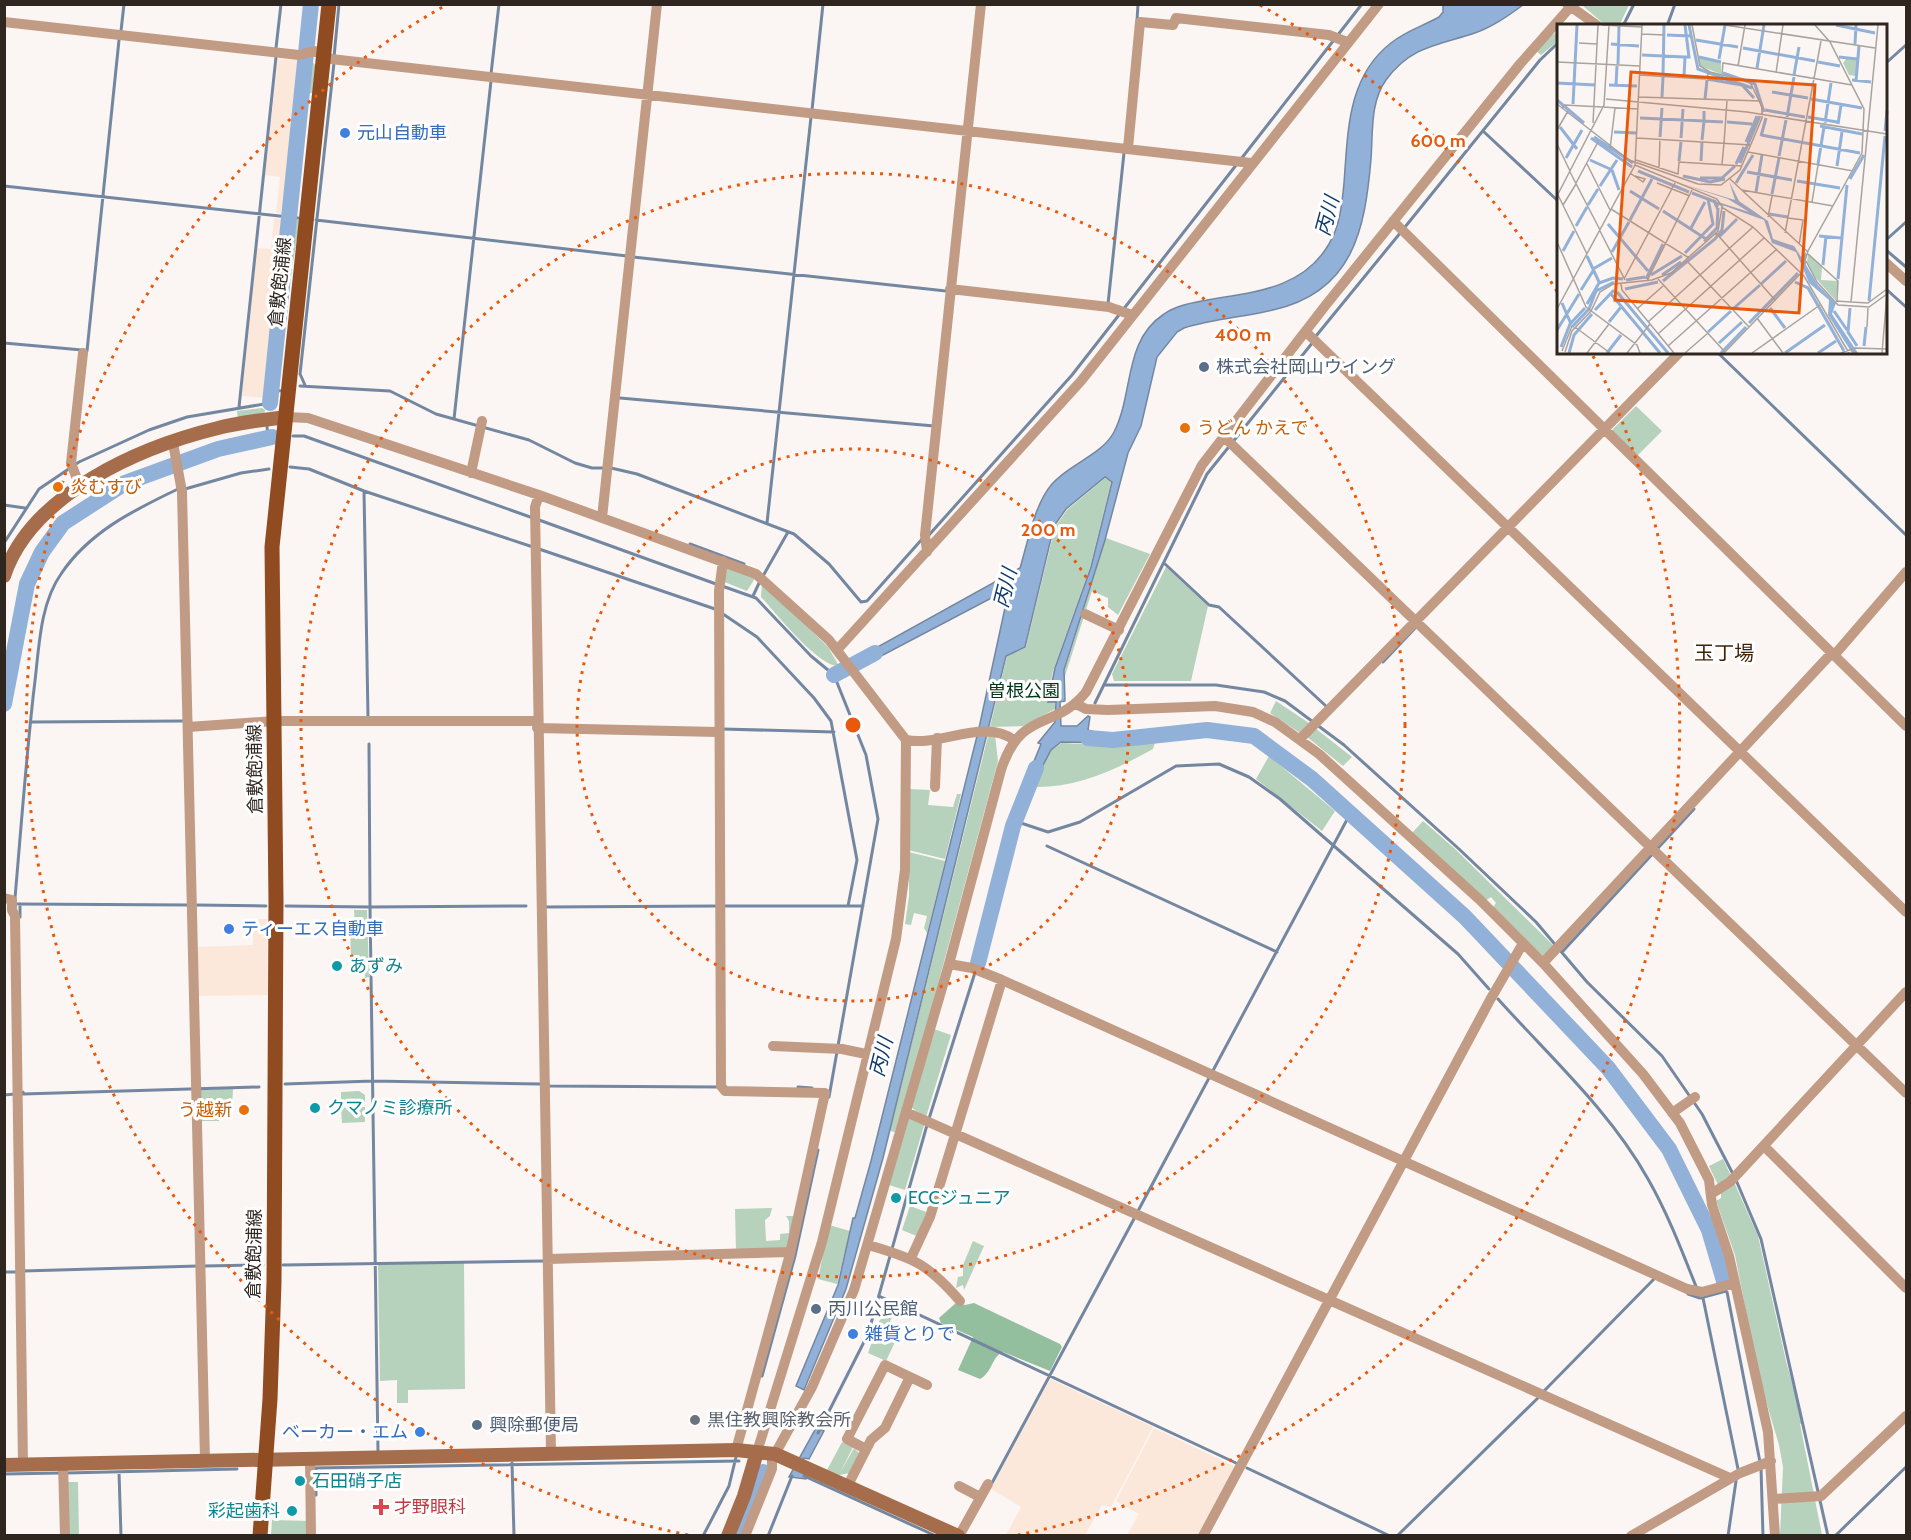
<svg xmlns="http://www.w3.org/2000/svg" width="1911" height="1540" viewBox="0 0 1911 1540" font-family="Cabin,'Noto Sans JP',sans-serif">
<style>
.built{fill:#fce8db}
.green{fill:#b6d1bc}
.forest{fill:#93bf9e}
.water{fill:#91b1d8;stroke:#7487a1;stroke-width:1.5}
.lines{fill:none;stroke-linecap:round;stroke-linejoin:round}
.stream{stroke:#7487a1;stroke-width:3}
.river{stroke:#91b1d8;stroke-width:16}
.street{stroke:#c29b85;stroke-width:10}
.secondary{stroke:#a66d4c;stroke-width:14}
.primary{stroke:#904c20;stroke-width:15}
.ring{fill:none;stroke:#e8590c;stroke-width:3;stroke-dasharray:3 6}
.shop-dot{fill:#3f7fe0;stroke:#fff;stroke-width:2}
.service-dot{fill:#5c6f8a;stroke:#fff;stroke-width:2}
.food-dot{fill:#e8710a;stroke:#fff;stroke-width:2}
.culture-dot{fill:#0f9aa8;stroke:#fff;stroke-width:2}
.worship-dot{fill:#6b7280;stroke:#fff;stroke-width:2}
.health-dot{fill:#e0444e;stroke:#fff;stroke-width:2}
.labels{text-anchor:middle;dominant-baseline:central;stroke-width:6;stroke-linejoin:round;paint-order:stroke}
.shop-label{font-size:18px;fill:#366cbe;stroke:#fff;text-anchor:start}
.street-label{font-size:18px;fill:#2f2620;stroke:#fff}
.service-label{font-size:18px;fill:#4e5e75;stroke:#fff;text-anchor:start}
.food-label{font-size:18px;fill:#c56008;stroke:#fff;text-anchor:start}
.park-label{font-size:18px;fill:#003617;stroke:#fff}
.culture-label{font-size:18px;fill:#0d838f;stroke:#fff;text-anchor:start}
.worship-label{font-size:18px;fill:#5b616d;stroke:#fff;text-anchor:start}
.health-label{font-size:18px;fill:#be3a42;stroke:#fff;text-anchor:start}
.water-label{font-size:20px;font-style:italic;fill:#113c6d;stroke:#fff}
.neighbourhood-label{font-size:20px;fill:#3e2304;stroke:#fff}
.inset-river{fill:none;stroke:#91b1d8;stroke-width:3}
.inset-road{fill:none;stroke:#a9a39f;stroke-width:1.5}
.view{fill:#e8590c;fill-opacity:0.15;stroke:#e8590c;stroke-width:3}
.inset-edge{fill:none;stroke:#2f2620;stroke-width:3}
.centre{fill:#e8590c;stroke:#fff;stroke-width:3}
.ring-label{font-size:18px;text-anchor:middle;font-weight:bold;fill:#e8590c;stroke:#fff;stroke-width:6;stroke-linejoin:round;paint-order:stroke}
</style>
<rect width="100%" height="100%" fill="#fbf6f3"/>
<path class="built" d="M278 59 302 60 287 195 285 196 283 214 276 213 280 177 265 175Z
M274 218 283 219 265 398 242 396 257 248 271 249Z
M253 919H267L268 995 198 996 197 947 253 945Z
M1050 1379 1153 1427 1111 1507 1102 1505 1085 1535H1006L1021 1507 991 1489Z
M1154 1428 1236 1467 1199 1535H1127L1139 1514 1116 1501Z"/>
<path class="green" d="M1582 5H1629L1619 26 1605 25Z
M1558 31V41L1541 55 1536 51 1544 41Z
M311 60 316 66 314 93H306Z
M293 219 300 220 293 263 289 261Z
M1636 406 1662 431 1636 457 1610 432Z
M262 408 265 410 264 415 238 420 237 411Z
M1105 478 1111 482 1090 567 1053 671 1047 702H1055V709L1023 726 990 727 1007 656 1026 647 1055 527 1067 510Z
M1106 538 1150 554 1118 615 1108 607V598L1092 591 1065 676V685V670Z
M725 566 755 578 747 591 722 581Z
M1166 567 1208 606 1191 681H1114L1112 674Z
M762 583 828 647 839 666C818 667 776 613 761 597Z
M1276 701 1309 723 1300 733 1270 713Z
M1315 728 1352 757 1343 766 1307 737Z
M995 735 998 761 928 1021 895 1132 890 1131 988 736Z
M1156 740 1153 749C1115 770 1077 788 1033 787L1051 750 1062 743 1103 745Z
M1269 756 1335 811 1322 831 1256 779Z
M909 789 930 790 928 805 953 807 957 794H961L945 859 908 850Z
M1423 821 1454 848 1555 947 1543 956 1493 907 1496 903 1491 897 1485 901 1412 833Z
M909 852 945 861 927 933 924 928 927 916 914 913 911 925 905 924 909 896Z
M354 910H367L369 977 365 978 364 960H351L350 924H355Z
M934 1029 951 1035 926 1117 912 1108Z
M198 1089H233L232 1108H219V1121H200Z
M359 1091 365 1095V1104L341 1105V1092Z
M365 1107V1122L342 1123 341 1108Z
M909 1118 925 1122 905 1190 889 1185Z
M1723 1159 1731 1176 1718 1185 1709 1166Z
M1734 1182 1758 1236 1786 1361 1803 1423 1800 1424 1822 1535H1780L1783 1467 1779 1445 1759 1377 1735 1255 1716 1201 1721 1198V1192Z
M910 1206 929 1213 919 1237 902 1230Z
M772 1208 770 1216 765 1220 766 1241 780 1240V1234L789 1233V1221L786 1216H796L789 1250 736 1251 735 1209Z
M829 1225 850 1231 837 1284 818 1279Z
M973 1241 984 1246 964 1290 963 1285 956 1288 958 1277 963 1276V1265Z
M464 1263 465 1389 408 1390V1403H397V1380L380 1381 378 1264Z
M885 1305 895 1310 884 1336 895 1342 886 1361 868 1353Z
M842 1442 853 1447 840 1473 854 1448 860 1454 850 1473 839 1475 827 1470Z
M68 1482H78L79 1535H69Z
M272 1520 310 1521V1535L271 1536Z"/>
<path class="forest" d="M957 1302 965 1305 974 1303 1060 1344 1062 1347 1050 1371 1003 1352C992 1356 992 1373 980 1379L958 1370 973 1337 941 1323 939 1318Z"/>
<path class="water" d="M1443 5H1523C1508 16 1491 28 1472 34 1437 45 1410 47 1386 80 1370 102 1373 133 1371 159 1365 230 1353 292 1273 310 1244 317 1213 319 1184 328L1177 332 1157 357 1141 426 1128 453 1105 540 1064 670 1065 701 1060 702 1061 726H1077L1088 716 1090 717 1088 730 1110 737V743L1061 742 1051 750 1031 788 1024 786 1041 744 1038 743 1055 722 1056 702H1048L1055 668 1091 567 1112 482 1105 477 1066 509 1054 526 1025 647 1006 656 883 1158 846 1289 804 1390 796 1386 838 1285 853 1218H855L871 1161 979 728 1008 594H999L864 665 857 666 854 660 1020 568C1028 542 1034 505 1052 484 1069 464 1102 455 1114 432 1134 393 1123 341 1164 314 1177 305 1192 303 1207 300 1254 292 1303 289 1329 244 1340 226 1342 204 1344 183 1348 132 1347 77 1391 43 1406 31 1423 26 1439 17L1443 12Z
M816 1428 824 1431 809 1459 804 1458 799 1471 808 1475 806 1479 789 1477Z"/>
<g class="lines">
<path class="stream" d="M1137 21 1138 4
M1623 26 1634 4
M1667 26 1675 4
M121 31 124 4
M276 48 281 4
M334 57 339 4
M1886 63 1906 45
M491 74 499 4
M812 110 823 4
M1483 131 1558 201
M1241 159 1362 4
M4 186 298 218
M316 220 627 256
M1405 227 1540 60 1558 43
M1886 240 1906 222
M1886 250 1906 267
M633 257 946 291
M1886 289 1906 307
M1108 304 1124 153
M1316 336 1401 232
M4 343 82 350
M87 351 119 40
M1717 352 1906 535
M305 385 300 374 334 63
M300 386 390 391 436 414 529 440 575 463 592 468H604
M272 390 282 391
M620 398 934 426
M239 407 276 57
M454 419 491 81
M267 426 268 438
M293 436H304L533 518
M290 467 309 469 364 491 533 547
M611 468 637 474 794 534 829 564 861 602 867 601 923 538
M185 489 241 473 269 469
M364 491 368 717
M4 505 25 508
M539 520 716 584
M767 523 811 117
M929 535 1072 375 1237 164
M4 543 39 489 79 462 149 430 187 417 270 403
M690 544 744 564
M539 549 715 609
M1165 564 1209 605 1219 607 1327 707
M763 576 788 532
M722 586 756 598 811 656 834 675 866 755 878 819 829 1097
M753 596 760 581
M723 614 757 637 814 698 831 721 857 860 848 906
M1383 662 1418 625
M1104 685H1216L1264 692 1285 701 1344 745 1459 849 1536 922 1587 982 1662 1056 1702 1114 1733 1174
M1095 703 1207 474 1313 342
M30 722 184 721
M722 729 834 732
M369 744 370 907 526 906
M1015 821 1048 832 1080 822 1176 766 1219 764 1249 777 1280 799 1458 954 1489 989
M1047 846 1277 952
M15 898C21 829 26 759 34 689 39 652 39 605 61 574 89 532 134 510 178 489
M18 904 189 905
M20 904V917
M195 905 266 906
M286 906 370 907 378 1452
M724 906H863
M544 907 717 906
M1563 951 1694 809
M1498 999C1550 1057 1610 1111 1648 1179 1668 1214 1682 1251 1697 1289
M548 1083V1086L719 1087
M285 1084 373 1081 540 1084
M798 1087 812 1088
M23 1092V1094L259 1087
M4 1095 15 1094
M1736 1180 1761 1239 1828 1536
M1138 1211 1350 814
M283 1265 544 1261
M204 1266 263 1265
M23 1271 198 1266
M4 1272H18
M1727 1292 1760 1462
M1688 1294 1700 1298 1726 1291
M879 1296 1236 1463
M1703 1298 1738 1469
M762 1376 795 1256 818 1150
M1544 1391 1654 1279
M818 1433 868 1334 927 1125 978 963
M512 1463 514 1536
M313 1468 739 1461
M316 1468V1495
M1247 1468 1390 1536
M1761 1468 1763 1536
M119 1472 121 1536
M66 1473 237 1469
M4 1474 60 1473
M804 1476 936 1536
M992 1483 1135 1217
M703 1536 729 1486 736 1457
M768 1536 792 1476
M1397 1536 1540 1396
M1728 1536 1736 1481
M1835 1536 1906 1467"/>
<path class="river" d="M270 403 311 4
M834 675 875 653
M4 704 27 584 42 552 63 523 125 483 218 449 272 437
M1088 738 1113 740 1207 730 1254 736 1312 779 1465 917 1608 1068 1669 1149 1709 1230 1724 1281
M978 963 1013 826 1036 768
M738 1536 763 1472"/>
<path class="street" d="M1567 4 1598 26
M4 22 299 55 315 51 331 59 1251 163
M1128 148 1140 22 1173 25 1176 18 1329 35 1347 42
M1393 221 1906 726
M1886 263 1906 281
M950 289 1109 307 1132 315
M1306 332 1906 912
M286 417 308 418 539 495 756 574 829 640 906 740 905 870 896 939 822 1242 757 1452
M1223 436 1906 1093
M173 443 182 492 205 1460
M471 473 482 421
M80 487 71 463 83 353
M539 495 535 507 551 1452
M602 518 657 4
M927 552 925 535 981 4
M723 561 719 591 721 1086 725 1091 825 1093 790 1254 736 1450
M1085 614 1119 630
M837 650 1081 381 1379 4
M1076 704 1086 709 1108 710 1215 706 1253 712 1275 722 1319 754 1480 900 1543 963 1643 1074 1680 1123 1709 1180 1712 1205 1729 1256 1768 1432 1775 1536
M188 727 274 721H537
M537 728 718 732
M1300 739 1680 352
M906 740C940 747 983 718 1014 740
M935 787 937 738
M4 898 12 900V910L15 916 23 1464
M1543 963 1829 656 1837 652 1906 572
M949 964 972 968 1002 980 1687 1289 1702 1292 1735 1283
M773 1046 842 1049 866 1054
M906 1112 1730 1478
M1672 1113 1695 1097
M1764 1146 1906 1288
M1711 1194 1730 1182 1906 992
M868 1245C914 1258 928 1264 960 1301
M911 1258 930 1217 1002 980
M548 1259 790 1252
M910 1377 927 1385
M775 1454 812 1387 854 1290 949 964 1001 770C1021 708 1055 731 1086 692L1202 465 1325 306 1520 64 1573 4
M310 1459 311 1536
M63 1463 65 1536
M848 1485 871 1440 885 1428 910 1377 885 1365 847 1439 866 1449
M959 1486 980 1497
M1773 1499 1821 1496 1906 1416
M745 1536 772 1469V1454
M959 1536 988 1484
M1203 1536 1490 1000 1522 945
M1631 1536 1740 1473 1771 1461"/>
<path class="secondary" d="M4 576C31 494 140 447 218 428 240 422 263 420 286 417
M4 1465 736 1450 775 1454 958 1536
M728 1536 744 1496 757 1452"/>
<path class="primary" d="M260 1536 270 1399 274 1282 276 901 272 547 329 4"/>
</g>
<g class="ring">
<circle cx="853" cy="725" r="276"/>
<circle cx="853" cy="725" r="552"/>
<path d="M688 1535A827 827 0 0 1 446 5M1260 5A827 827 0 0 1 1558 293M1593 356A827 827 0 0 1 1018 1535"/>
</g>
<g class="shop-dot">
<circle cx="345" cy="133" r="6"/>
<circle cx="229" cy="929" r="6"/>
<circle cx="853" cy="1334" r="6"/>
<circle cx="420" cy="1432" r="6"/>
</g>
<g class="service-dot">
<circle cx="1204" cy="367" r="6"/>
<circle cx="816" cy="1309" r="6"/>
<circle cx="477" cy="1425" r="6"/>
</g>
<g class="food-dot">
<circle cx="1185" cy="428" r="6"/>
<circle cx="58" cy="487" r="6"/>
<circle cx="244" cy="1110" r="6"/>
</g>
<g class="culture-dot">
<circle cx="337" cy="966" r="6"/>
<circle cx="315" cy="1108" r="6"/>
<circle cx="896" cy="1198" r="6"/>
<circle cx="300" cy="1481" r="6"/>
<circle cx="292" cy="1511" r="6"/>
</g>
<circle class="worship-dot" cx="695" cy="1420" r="6"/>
<path class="health-dot" d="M378 1498h6v6h6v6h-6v6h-6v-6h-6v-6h6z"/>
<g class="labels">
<g class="shop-label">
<text x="357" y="133">元山自動車</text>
<text x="241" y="929">ティーエス自動車</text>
<text x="865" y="1334">雑貨とりで</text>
<text x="408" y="1432" text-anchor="end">ベーカー・エム</text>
</g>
<g class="street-label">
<text transform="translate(280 282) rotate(-84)">倉敷飽浦線</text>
<text transform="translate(255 769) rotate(-91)">倉敷飽浦線</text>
<text transform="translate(254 1254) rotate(-89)">倉敷飽浦線</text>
</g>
<g class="service-label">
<text x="1216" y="367">株式会社岡山ウイング</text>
<text x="828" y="1309">丙川公民館</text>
<text x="489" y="1425">興除郵便局</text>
</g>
<g class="food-label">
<text x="1197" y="428">うどん かえで</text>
<text x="70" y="487">炎むすび</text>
<text x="232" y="1110" text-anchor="end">う越新</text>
</g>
<g class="park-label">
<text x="1024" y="691">曽根公園</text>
</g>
<g class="culture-label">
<text x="349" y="966">あずみ</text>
<text x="327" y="1108">クマノミ診療所</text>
<text x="908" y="1198">ECCジュニア</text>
<text x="312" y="1481">石田硝子店</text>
<text x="280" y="1511" text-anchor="end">彩起歯科</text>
</g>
<g class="worship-label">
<text x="707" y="1420">黒住教興除教会所</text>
</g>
<g class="health-label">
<text x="394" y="1507">才野眼科</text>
</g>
<g class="water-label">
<text transform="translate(1327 216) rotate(-75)">丙川</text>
<text transform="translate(1005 588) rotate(-76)">丙川</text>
<text transform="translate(881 1057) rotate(-76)">丙川</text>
</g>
<g class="neighbourhood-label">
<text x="1724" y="653">玉丁場</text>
</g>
</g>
<g transform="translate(1557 24)">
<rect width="330" height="330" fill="#fbf6f3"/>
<path d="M141 33 164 38V50L143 42ZM290 34 300 35 299 52 292 51 286 39ZM251 230 265 243 264 256 281 257 279 277 257 252 250 239Z" fill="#b6d1bc"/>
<path d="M112 156 178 176 172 157 182 177 211 197 216 215 237 222 244 233 249 228V241L261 261 279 279 275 290 301 329H295L271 291 272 276 252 259 239 228 215 219 207 196 168 182 162 181 160 187 155 176 192 188 171 175Z" fill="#91b1d8"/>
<path class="inset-river" d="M132 1 141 45 195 64M279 1 318 9M110 11 133 12M139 16 181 23M54 20 82 22M298 20 299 1M186 24 258 37M85 31 127 33M142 33 164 38M282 33 300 35M162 35 168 1M261 38 283 42M61 40 62 2M200 44 207 1M166 49 198 60 207 88M106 51 107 1M237 51 242 23M127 52 128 33H132L128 1M150 55 185 61 197 74M295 56 314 58M299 57 302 22M0 59 38 61M52 61 80 62M59 61 60 42M215 68 251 74M105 73 106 53M148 75 150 56M254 75 305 84M0 76 27 99M16 80 20 1M208 86 248 93M230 93 237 53M251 93 280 98M83 94 147 97V87M170 98 195 100M268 99 274 59M281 100 284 81M263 102 305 110M3 103 20 125M328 107 330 87M57 108 79 109M204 111 303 129M204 112 209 94M37 113 76 139M103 113 105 84M34 114 75 143M124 114 126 85M145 116 147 97 166 98M189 118 200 92M222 132 229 96M9 134 25 106M33 136 53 145M122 137 124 118M144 137 145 118M183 139 203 92M179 140 187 123M261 140 267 103M280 142 285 108M55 146 62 166M81 147 132 168M190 148 235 156M126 152 153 158 168 155M143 154H165L178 142M293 155 307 131M240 157 283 164M179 159 196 131M43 162 60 136M73 167 102 185M199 168 205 131M135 169 159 178M215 170 222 134M31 181 41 165M106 187 149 215M212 190 231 193M73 196 95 155M51 200 91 247M19 202 30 183M134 204 148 178M262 212 284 214M162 213 180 195M147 217 160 204 161 184M6 227 17 207M55 228 72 198M128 229 156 200 151 175M30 232 42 258M266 241 269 212M36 245 55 234M94 251 125 232M105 251 124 238M89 255 106 220M281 255 290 161M69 256 88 253M106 257 158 215 165 206 167 187M238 258 251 264 287 327M204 260 229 237M68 265 101 258M24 266 36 247M60 268 111 329M54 270 103 329M312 277 328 112M5 279 14 300M30 280 42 259 56 254 66 255M177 284 203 261M213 284 228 304M293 284 291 308 300 322M38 286 57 266M277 287 290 306M52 298 64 283M192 299 241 249M15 303 32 285 39 267 57 258M0 306 22 270M151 308 174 287M162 319 185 298M307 322 309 303M4 323 13 300 28 284M12 329 17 311 35 290M50 329 64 311M164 329 189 303M228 329 268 301M261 329 279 317"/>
<path class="inset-road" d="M45 1 85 3M168 1 318 24M85 10 108 11M22 19 40 20M0 38 83 42M181 42 188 1M219 49 226 1M165 50 166 39 295 61M83 51 148 55 153 48M82 73 204 77M49 75 190 88 330 110M0 80 72 136 141 160 164 161 183 146 205 94V83L193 58 153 48 143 42 135 1M5 84 8 81 81 85M36 99 41 1M0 106 11 87M80 114 194 121M167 119 170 77M0 120 13 147M53 125 58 84M191 128 296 147M79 136 121 150 122 138 185 142M30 140 53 186M165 140 167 119M78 141 160 175 166 184 196 203 247 252 292 329M102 144 103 115M13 148 43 206M73 149 86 158 88 155 78 152M173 155 251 228M19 159 41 118M100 159 133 172M185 166 276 182M1 171 30 230M0 172 47 81 52 1M255 178 261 141M6 181 19 160M54 185 132 234M211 193 215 172M231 194 246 196 242 221M43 207 68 256M159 209 218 276M228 209 264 17M0 218 29 283 80 321 83 329M250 229 281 257 280 277M130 237 192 303M249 237 260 258 281 281 312 283 330 270M67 255 118 159M101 255 168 328M90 257 135 166M64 260 65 266 117 329M279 277 294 278 321 1M294 278 311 279 330 265M0 285 78 141 85 1M80 285 106 262M200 294 226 329M91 298 196 203M18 303 53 329M310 303 311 284M101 310 207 214M111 322 220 225M5 327 15 302M8 328 15 307 34 287 43 268 56 260 95 256 114 249 161 207 165 183M30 329 52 300M70 329 93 300M128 329 151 309M167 329 244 249 251 227 305 129 307 85 273 18 258 1M195 329 263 281M284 329 298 324 330 325M325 329 330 270"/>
<path class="view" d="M74 48 258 61 242 289 58 276Z"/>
<rect width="330" height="330" class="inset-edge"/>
</g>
<circle cx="853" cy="725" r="9" class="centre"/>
<g class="ring-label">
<text x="1438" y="147">600 m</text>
<text x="1243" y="341">400 m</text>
<text x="1048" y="536">200 m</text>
</g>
<rect width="1911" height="1540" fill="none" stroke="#2f2620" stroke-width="12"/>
</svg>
